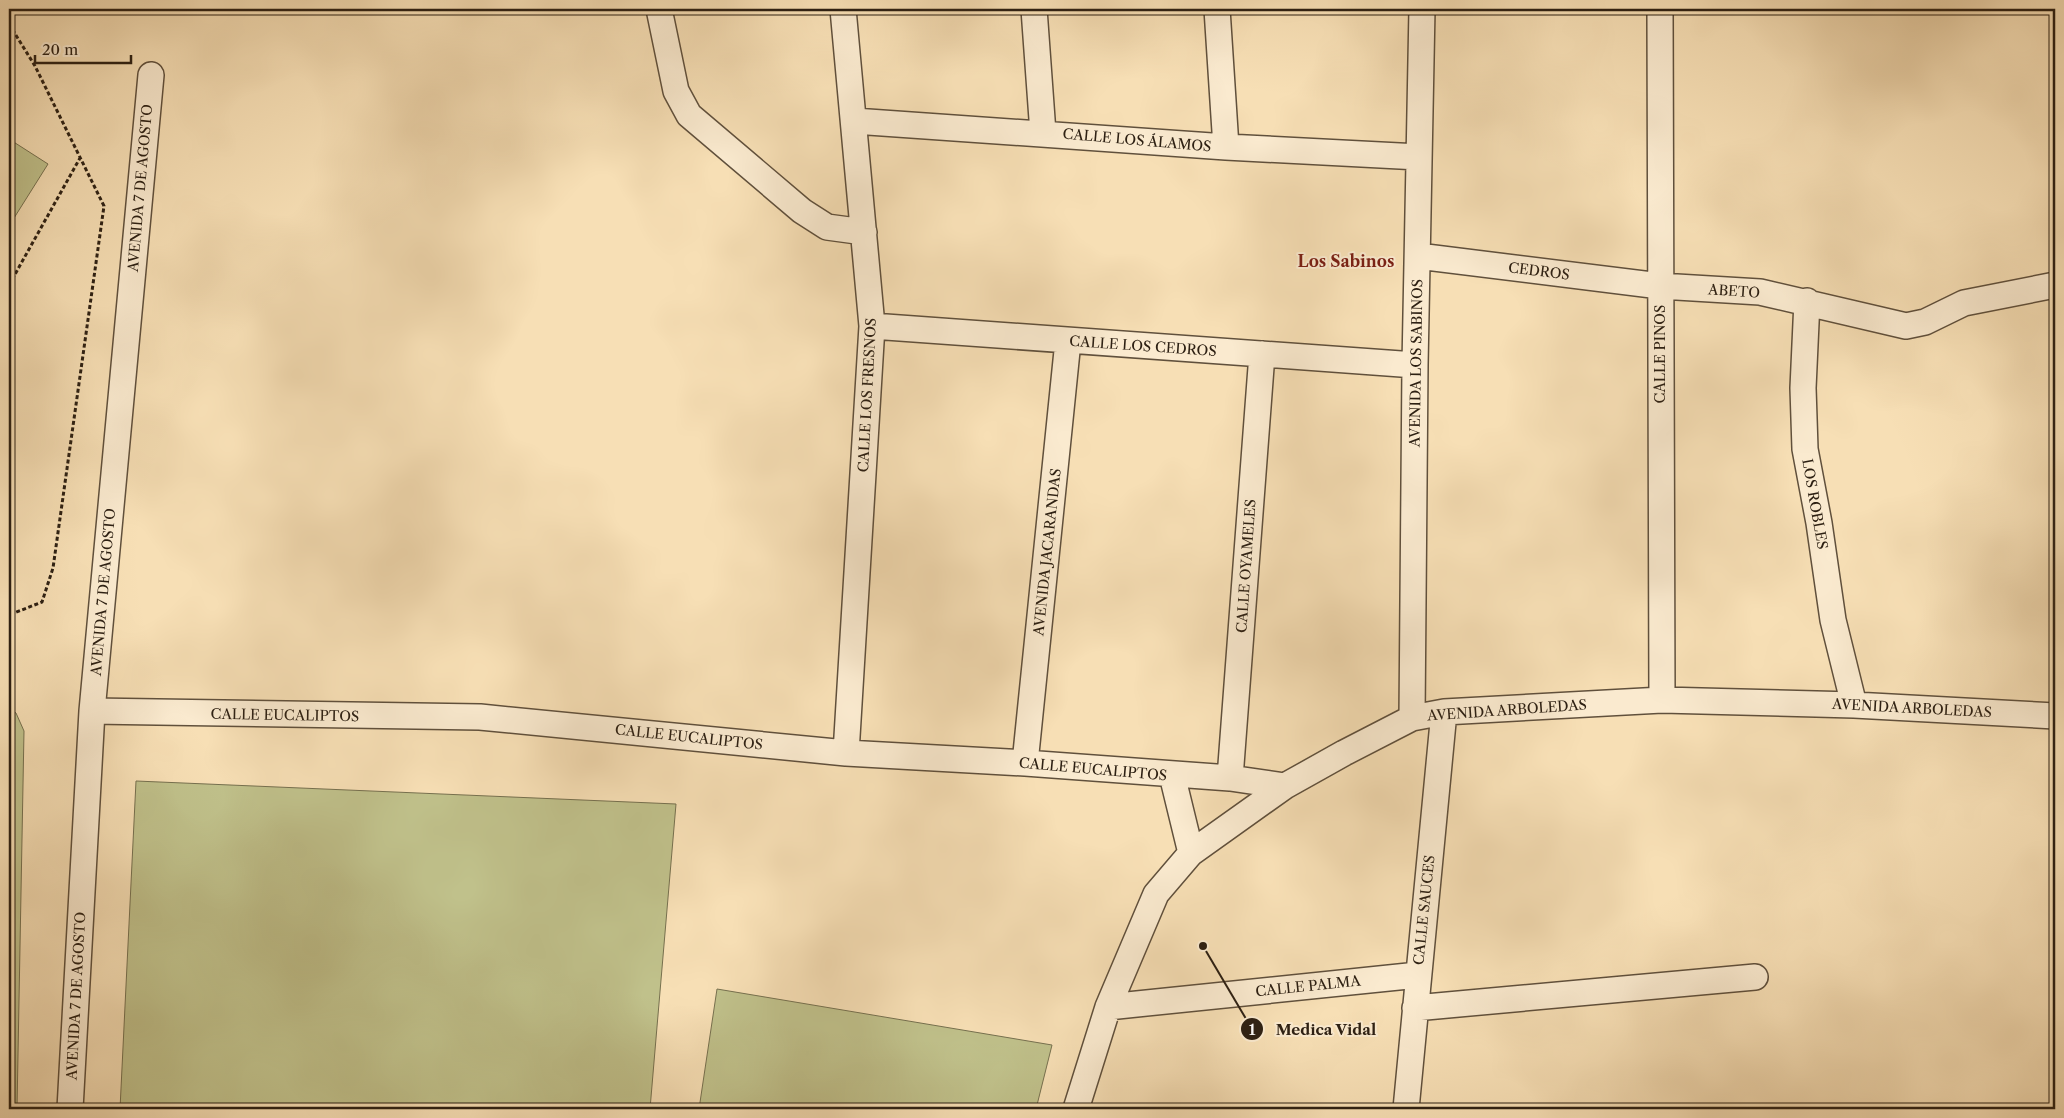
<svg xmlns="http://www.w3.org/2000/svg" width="2064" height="1118" viewBox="0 0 2064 1118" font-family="'Libre Caslon Text',serif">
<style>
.grass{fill:#c0c18b;stroke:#76704f}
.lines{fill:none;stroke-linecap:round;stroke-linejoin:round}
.street-casing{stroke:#60503c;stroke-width:28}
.path{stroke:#2d2013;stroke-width:3;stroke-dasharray:4 2.5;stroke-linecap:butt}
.street{stroke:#faeacf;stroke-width:25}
.labels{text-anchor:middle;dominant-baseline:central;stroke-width:4;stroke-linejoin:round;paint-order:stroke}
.street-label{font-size:14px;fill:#2d2013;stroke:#faeacf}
.quarter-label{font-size:16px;font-weight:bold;fill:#7a1f14;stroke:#faeacf}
.leader{fill:none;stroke:#2d2013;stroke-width:2}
.callout-dot{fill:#2d2013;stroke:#faeacf;stroke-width:2}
.mark-label{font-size:15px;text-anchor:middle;font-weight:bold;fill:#fff}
.callout-label{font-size:15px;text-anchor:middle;font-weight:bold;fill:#2d2013;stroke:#faeacf;stroke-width:4;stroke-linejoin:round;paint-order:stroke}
</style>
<rect width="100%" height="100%" fill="#f7dfb5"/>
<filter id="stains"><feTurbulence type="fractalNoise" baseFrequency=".004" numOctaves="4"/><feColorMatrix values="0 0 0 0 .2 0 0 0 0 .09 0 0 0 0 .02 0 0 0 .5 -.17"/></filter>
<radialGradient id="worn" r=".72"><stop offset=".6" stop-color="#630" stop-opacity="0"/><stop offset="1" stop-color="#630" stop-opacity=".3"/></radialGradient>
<path class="grass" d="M9 139 48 164 9 226Z
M9 708 16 713 24 731 17 1109H9Z
M136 781 676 804 650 1109H120Z
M717 989 1052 1045 1036 1109H699Z"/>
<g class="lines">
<defs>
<path id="street" d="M659 9 676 91 689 115 802 211 827 227 864 232
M843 9 872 326 846 753
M1034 9 1043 133
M1217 9 1226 147
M1660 9 1662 700
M854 121 1226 147 1419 157
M1418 256 1660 286 1760 292 1906 326 1925 322 1964 303 2055 285
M1807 301 1803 388 1805 449 1819 523 1833 620 1854 705
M872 326 1415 365
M92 711 480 717 846 753 1025 763 1230 778 1285 786
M1412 718 1415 365 1422 9
M1025 763 1068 341
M1172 775 1191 853
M1230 778 1262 354
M1108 1007 1418 975
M1415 1008 1755 977
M70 1109 92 711 151 75
M1076 1109 1108 1007 1156 894 1191 853 1285 786 1344 753 1412 718 1444 712 1662 700 1854 705 2055 716
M1406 1109 1444 712"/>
</defs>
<use href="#street" class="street-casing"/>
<path class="path" d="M9 24 35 66 104 206 53 568 42 602 9 615
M9 285 80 158"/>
<use href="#street" class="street"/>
</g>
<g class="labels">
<g class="street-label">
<text transform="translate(1137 140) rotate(5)">CALLE LOS ÁLAMOS</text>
<text transform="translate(140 188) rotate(-85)">AVENIDA 7 DE AGOSTO</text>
<text transform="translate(1539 271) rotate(7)">CEDROS</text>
<text transform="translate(1734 291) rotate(4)">ABETO</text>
<text transform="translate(1143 346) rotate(4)">CALLE LOS CEDROS</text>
<text transform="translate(1660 354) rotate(-90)">CALLE PINOS</text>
<text transform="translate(1416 363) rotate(-89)">AVENIDA LOS SABINOS</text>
<text transform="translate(867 395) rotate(-87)">CALLE LOS FRESNOS</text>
<text transform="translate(1815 504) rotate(80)">LOS ROBLES</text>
<text transform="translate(1047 552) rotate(-84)">AVENIDA JACARANDAS</text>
<text transform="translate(1246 566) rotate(-86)">CALLE OYAMELES</text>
<text transform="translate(103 592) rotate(-85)">AVENIDA 7 DE AGOSTO</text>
<text transform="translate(1912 708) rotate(3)">AVENIDA ARBOLEDAS</text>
<text transform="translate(1507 710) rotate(-4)">AVENIDA ARBOLEDAS</text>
<text transform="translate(285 715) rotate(1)">CALLE EUCALIPTOS</text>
<text transform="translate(689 737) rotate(6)">CALLE EUCALIPTOS</text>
<text transform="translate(1093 769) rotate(5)">CALLE EUCALIPTOS</text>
<text transform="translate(1424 910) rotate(-84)">CALLE SAUCES</text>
<text transform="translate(1308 986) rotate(-6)">CALLE PALMA</text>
<text transform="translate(76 996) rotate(-87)">AVENIDA 7 DE AGOSTO</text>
</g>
<g class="quarter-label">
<text x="1346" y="261">Los Sabinos</text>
</g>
</g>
<path class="leader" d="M1203 946L1252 1029"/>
<g class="callout-dot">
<circle cx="1203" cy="946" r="5"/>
<circle cx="1252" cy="1029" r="12"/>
</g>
<g class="mark-label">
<text x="1252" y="1035">1</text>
</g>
<g class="callout-label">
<text x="1326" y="1035">Medica Vidal</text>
</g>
<rect width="2064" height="1118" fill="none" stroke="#f7dfb5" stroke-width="30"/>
<rect x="10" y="10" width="2044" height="1098" fill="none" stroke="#2d2013" stroke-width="2.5"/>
<rect x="15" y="15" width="2034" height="1088" fill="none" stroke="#2d2013"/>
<path d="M35 55v8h96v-8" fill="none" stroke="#2d2013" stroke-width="2.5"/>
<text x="42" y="55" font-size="15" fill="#2d2013" stroke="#faeacf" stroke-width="4" paint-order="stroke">20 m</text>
<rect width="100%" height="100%" filter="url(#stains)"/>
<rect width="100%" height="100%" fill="url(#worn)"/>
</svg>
